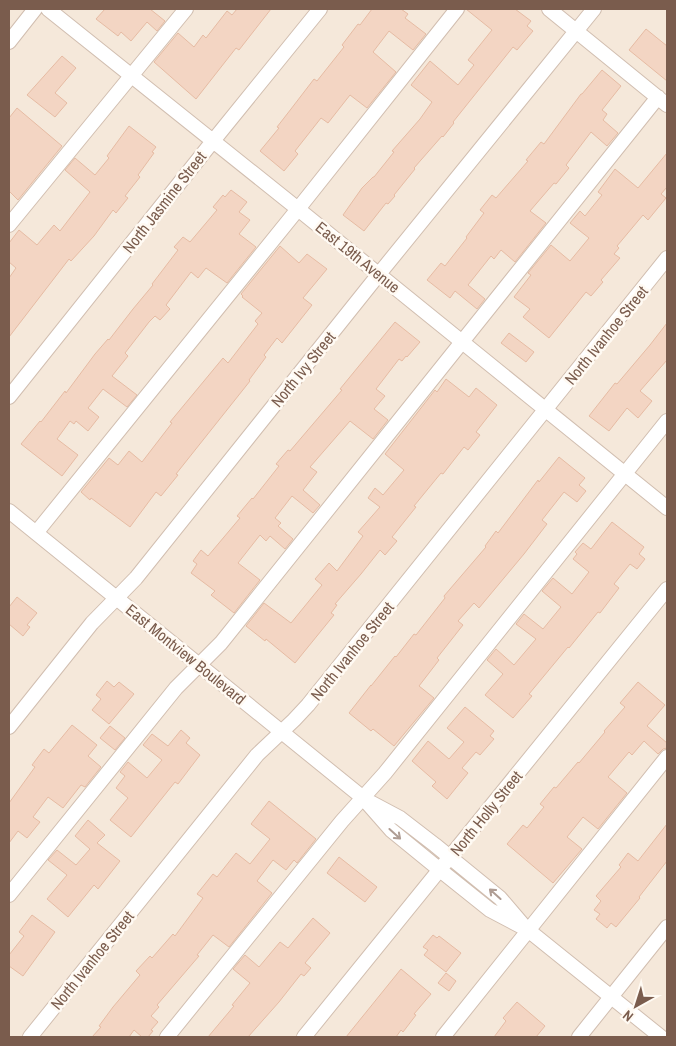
<svg xmlns="http://www.w3.org/2000/svg" width="676" height="1046" viewBox="0 0 676 1046" font-family="'Archivo Narrow',sans-serif">
<style>
.residential{fill:#f5e8da}
.building{fill:#f3d5c3;stroke:#e6bba3}
.lines{fill:none;stroke-linecap:round;stroke-linejoin:round}
.minor-casing{stroke:#d1beb0;stroke-width:16}
.minor{stroke:#fff;stroke-width:14}
.oneway{stroke:#af9d94}
.labels{text-anchor:middle;dominant-baseline:central;stroke-width:5;stroke-linejoin:round;paint-order:stroke}
.street-label{font-size:16px;fill:#7a5c4d;stroke:#fffaf3}
</style>
<rect width="100%" height="100%" fill="#fdf6ec"/>
<path class="residential" d="M9 9H667V1037H9Z"/>
<path class="building" d="M105 9H150L165 21 157 31 147 22 131 41 121 32 118 36 96 19Z
M237 9H271L239 50 236 48 196 99 154 62 178 33 194 47 203 35 206 38 227 11 232 15Z
M372 9H401L408 14 405 18 426 34 413 50 389 31 373 52 396 72 367 108 350 95 328 123 321 118 295 151 298 154 284 171 260 151 279 128 277 127 291 109 314 79 317 81 344 47 342 45 358 24 360 25Z
M466 9H515L531 21 527 26 533 31 517 50 513 47 453 122 454 123 443 137 442 136 414 168 415 169 394 195 395 196 388 204 386 203 364 231 343 215 362 188 373 177H374L394 152 392 151 420 119 432 102 411 85 430 61 458 85 474 65 468 60 492 30Z
M646 29 667 46V81L629 50Z
M62 56 76 68 55 93 67 103 55 117 27 95Z
M602 70 621 86 602 110 607 114 603 120 618 133 607 146 591 132 566 165 569 168 556 184 554 183 530 211 546 223 515 262 501 250 494 259 491 256 468 285 485 299 477 309 455 291 450 298 427 280 441 263 445 266 467 238 466 237 484 213 480 210 492 195 496 198 528 161 526 160 541 142 544 144 581 94H582Z
M17 108 62 146 18 200 9 191V118Z
M129 126 156 147 152 152 154 153 138 175 140 177 125 196 128 198 116 213 113 210 94 236 71 261 69 259 9 337V278L16 268 9 262V243L19 230 37 245 54 225 60 231 90 192 65 170 75 158 95 175 109 158 107 156Z
M667 153V187L661 194 666 198 648 220 643 215 617 246 619 248 614 254 620 258 601 280 603 282 591 296 586 292 549 338 523 317 530 309 514 297 531 275 528 273 551 245 570 261 589 238 570 223 580 211 585 216 602 195 598 192 615 169 638 188Z
M231 190 247 202 239 212 250 220 239 234 256 247 227 283 206 268 198 278 191 272 166 305 170 309 160 320 155 316 149 322 125 353 128 356 112 376 137 395 127 407 103 389 88 408 99 417 88 431 76 421 74 424 70 421 57 439 78 455 62 476 21 444 40 421 41 422 65 391 66 393 95 354 108 339 109 340 133 309 153 285 152 284 178 250 174 247 183 237 190 242 217 210 213 207 223 195 225 197Z
M280 246 299 263 307 254 327 269 303 298 312 305 282 343 277 338 264 355 266 357 249 380 250 381 176 474 178 475 161 496 156 492 130 527 91 498 90 500 81 492 109 458 118 465 129 451 142 462 172 423 170 422 223 358 228 363 258 324 255 321 262 313 242 297 243 296 241 294Z
M395 322 420 342 407 357 406 356 402 361 399 359 376 389 385 396 374 409 388 420 373 439 350 421 310 467 317 472 303 490 320 505 313 513 292 496 275 518 281 523 278 526 293 539 285 549 270 536 266 541 260 535 238 563 260 580 234 613 211 595 215 591 191 573 197 564 193 561 201 550 208 556 240 518 237 516 252 498 253 499 279 466 276 464 288 450 290 451 342 390 340 389Z
M667 323V360L640 391 652 401 638 418 627 408 609 431 589 416 615 383 617 384 650 345Z
M509 333 534 352 526 362 501 343Z
M446 379 469 397 476 388 497 405 476 432 480 435 468 450 464 447 443 474 441 473 414 506 416 507 392 537 397 541 385 555 380 550 361 574 335 604 337 605 331 613 334 615 295 663 266 639 265 641 246 626 264 603 291 623 322 585 315 579 329 563 337 571 363 536 358 532 380 507 368 498 375 488 383 495 404 470 385 454 435 390 437 392Z
M559 457 585 478 579 485 586 491 577 502 564 492 542 520 547 524 524 554 479 608 474 603 458 621 463 625 437 658 439 660 419 686 434 698 394 746 373 729 371 731 349 713 371 685V686L395 656 396 657 414 634 416 635 445 598 444 596 486 547 485 546 496 531 498 533 538 480 539 482Z
M612 522 644 547 639 554 645 559 637 569 630 564 614 584 619 588 600 613 598 612 569 648 568 647 529 694 532 696 513 718 485 695 503 674 487 660 496 649 514 665 536 639 516 624 524 614 543 629 561 607 542 591 553 578 572 594 589 572 573 559 577 554 575 552 583 543 591 549Z
M17 597 37 613 27 625 30 627 23 636 9 624V607Z
M107 681 114 687 119 682 134 694 109 724 92 710 101 699 96 695Z
M638 682 665 705 647 726 667 743V748L663 749 658 754 644 741 632 755 629 752 608 777 627 793 598 829 583 817 567 837 582 849 553 883 507 844 523 825 527 828 544 807 540 804 554 787 556 788 578 762 579 763 605 732 604 731 625 707 620 703Z
M465 707 494 731 490 736 494 739 480 755 476 752 462 768 468 773 447 799 432 786 436 782 412 761 428 741 449 759 464 742 447 728Z
M72 725 97 745 88 756 101 767 85 787 81 785 63 808 48 797 33 817 40 822 27 838 18 831 9 843V803L35 767 32 765 44 749 49 753Z
M110 726 125 738 115 750 100 738Z
M181 730 190 738 186 743 200 755 178 784 175 782 131 837 110 820 128 798 116 788 125 776 120 772 128 762 147 778 162 760 143 745 152 734 168 746Z
M269 801 316 839 297 863 294 860 286 870 273 860 257 881 272 893 229 947 213 935 197 955 199 956 157 1005 159 1007 151 1016 158 1022 151 1030 153 1031 148 1037H142L134 1030 129 1037H92L101 1027 99 1026 113 1007 140 975 136 971 150 956 152 958 173 934 175 936 203 898 197 894 213 874 217 877 236 853 250 864 270 839 251 824Z
M88 820 105 835 97 843 120 861 98 889 94 885 68 917 47 899 67 875 48 860 57 850 76 865 90 849 75 836Z
M667 824V861L639 897 640 898 616 927 611 923 607 928 596 919 600 914 594 910 601 901 596 896 621 867 619 865 628 853 638 861Z
M339 857 377 887 365 902 327 873Z
M32 915 55 932 23 976 9 966V955L24 936 19 932Z
M313 918 330 933 305 963 311 968 304 976 301 974 279 1002 248 1037H208L234 1006 232 1005 250 983 233 969 245 955 259 967 280 942 288 948Z
M433 935 437 938 439 936 461 953 446 972 424 955 428 950 423 947Z
M401 969 431 994 414 1014 416 1015 403 1032 401 1030 396 1037H346Z
M446 973 456 981 449 991 438 983Z
M517 1002 545 1026 536 1037H494L506 1021 503 1018Z"/>
<g class="lines">
<defs>
<path id="minor" d="M48 9 298 209 667 508
M549 9 667 105
M9 42 35 9
M9 225 186 9
M9 397 213 141 320 9
M9 511 362 797 391 830 440 870 490 910 528 930 661 1037
M36 533 298 209 457 9
M9 727 92 623 136 578 379 274 594 9
M368 801 400 818 435 845 500 898 524 926
M9 895 176 688 221 643 658 97
M30 1037 257 755 294 720 308 705 667 258
M167 1037 342 821 385 773 667 421
M304 1037 667 589
M443 1037 667 757
M579 1037 667 927"/>
</defs>
<use href="#minor" class="minor-casing"/>
<use href="#minor" class="minor"/>
</g>
<defs><path id="oneway-shaft" d="M-6 0H5M1.5-3L5.5 0L1.5 3" fill="none" stroke-width="1.6" stroke-linecap="round" stroke-linejoin="round" transform="scale(1.25)"/></defs>
<g class="oneway">
<use href="#oneway-shaft" transform="translate(395 834) rotate(42)"/>
<use href="#oneway-shaft" transform="translate(495 894) rotate(-138)"/>
</g>
<g class="labels">
<g class="street-label">
<text transform="translate(164 202) rotate(-52)">North Jasmine Street</text>
<text transform="translate(358 257) rotate(39)">East 19th Avenue</text>
<text transform="translate(606 335) rotate(-51)">North Ivanhoe Street</text>
<text transform="translate(303 369) rotate(-51)">North Ivy Street</text>
<text transform="translate(352 651) rotate(-51)">North Ivanhoe Street</text>
<text transform="translate(186 654) rotate(39)">East Montview Boulevard</text>
<text transform="translate(486 813) rotate(-51)">North Holly Street</text>
<text transform="translate(92 960) rotate(-51)">North Ivanhoe Street</text>
</g>
</g>
<rect width="676" height="1046" fill="none" stroke="#7a5c4d" stroke-width="20"/>
<g transform="translate(636 1006) rotate(219)" stroke="#fffaf3" stroke-width="4" paint-order="stroke">
<path d="M0-4L9 19L0 12L-9 19Z" fill="#7a5c4d"/>
<text y="-8" font-size="14" font-weight="bold" text-anchor="middle" fill="#7a5c4d">N</text>
</g>
</svg>
